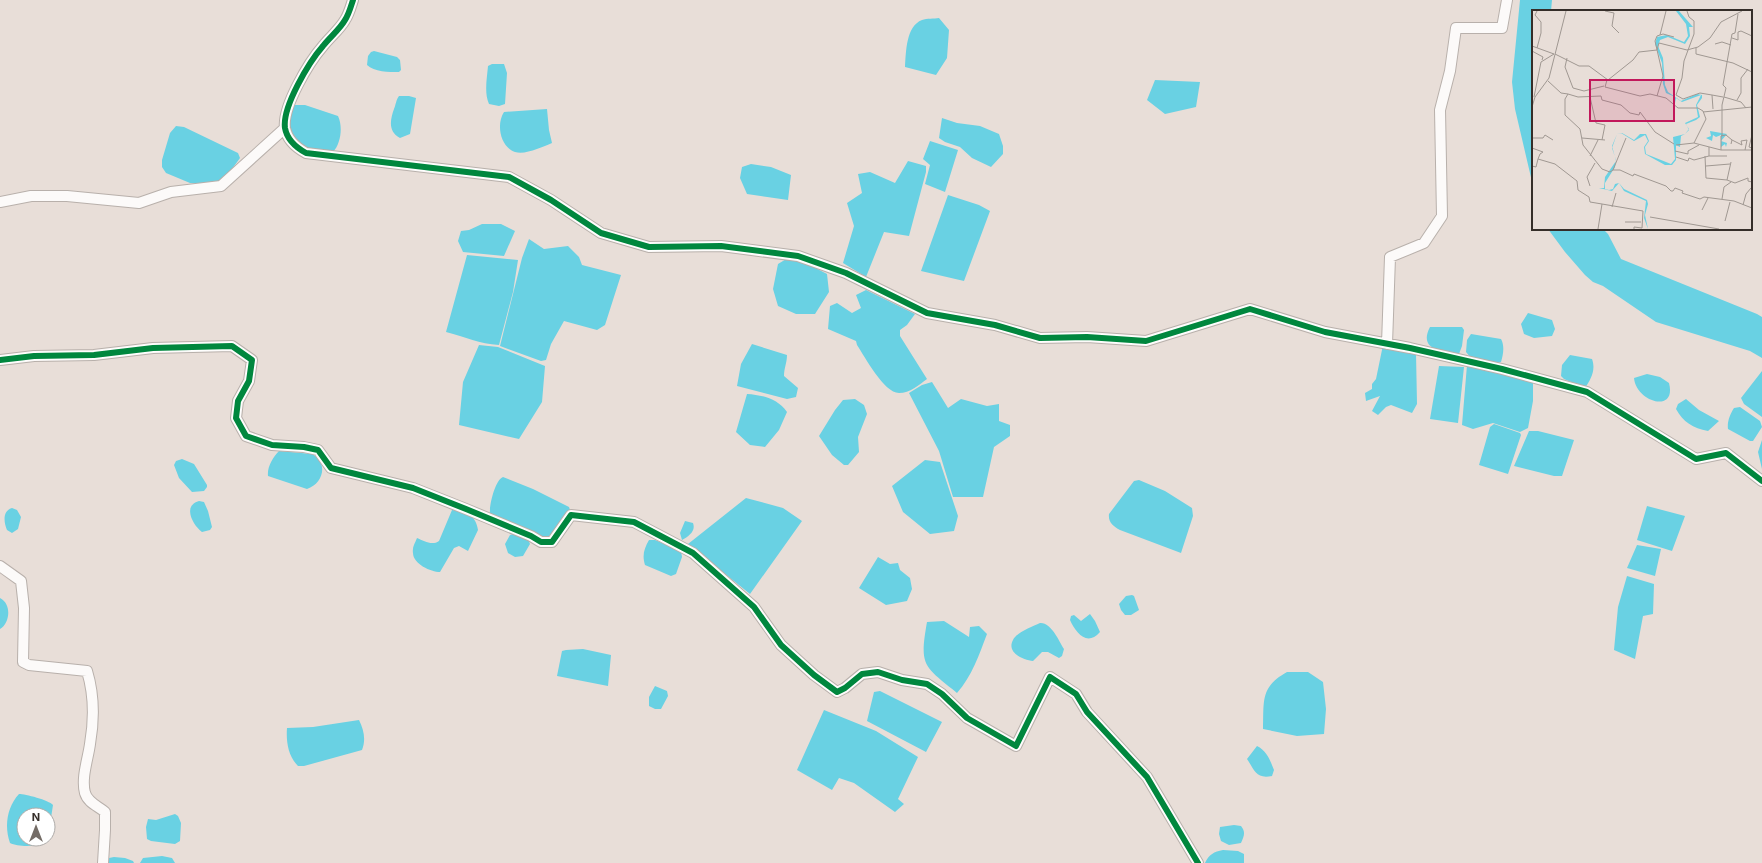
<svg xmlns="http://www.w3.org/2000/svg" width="1762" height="863" viewBox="0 0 1762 863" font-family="Inter,sans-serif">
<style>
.water{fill:#69d1e3}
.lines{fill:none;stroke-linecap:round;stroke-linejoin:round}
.minor-casing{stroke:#b8b0ab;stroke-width:12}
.minor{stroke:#fcfaf9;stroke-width:10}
.cycleway-casing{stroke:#fff;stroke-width:8}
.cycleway{stroke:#00873e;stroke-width:6}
.inset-road{fill:none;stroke:#a09892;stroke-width:1}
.view{fill:#c2185b;fill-opacity:0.15;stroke:#c2185b;stroke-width:2}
.inset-edge{fill:none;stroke:#352e29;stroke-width:2}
</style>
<rect width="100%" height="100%" fill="#e8ded8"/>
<path class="water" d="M1520 0H1552L1551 11H1533V186L1515 109 1512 82Z
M939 18 949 30 947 58 936 75 905 67C906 52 906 26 922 20 927 18 934 19 939 18Z
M374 51 397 57 400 60 401 70 399 72C389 72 374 72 367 65L368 56 371 52Z
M492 64H504L507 73 505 104 499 106 489 104C484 93 487 78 488 66Z
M1155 80 1200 82 1196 107 1165 114 1147 100Z
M399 96H409L416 98 410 134 400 138C388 132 390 120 394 109 396 104 396 100 399 96Z
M295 105H305L338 116C343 126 341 144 333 152L305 150 289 133 290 108Z
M547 109 549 130 552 143C542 147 526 155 515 152 500 147 496 124 504 112Z
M942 118 957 123 980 126 999 134 1003 146V154L991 167 972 158 960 147 945 142 939 138Z
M176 126 184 127 238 153 240 158 224 180 206 184 190 183 166 173 162 167V160L170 133Z
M930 141 958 150 945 192 925 184 930 165 923 159Z
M908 161 926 166V172L909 236 884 232 866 277 843 263 854 226 847 203 862 193 858 174 870 172 895 183Z
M751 164 771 167 791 175 788 200 747 194 740 178 742 167Z
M948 195 979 205 990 211 964 281 921 271Z
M482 224H501L515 231 504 256 463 252 458 241 461 231 469 230Z
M1548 229H1603L1608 234 1621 259 1757 314 1762 317V358L1750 351 1656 322 1603 286 1593 282 1585 275 1565 252Z
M529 239 544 249 568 246 579 257 582 265 621 275 605 325 597 330 564 321 551 344 546 360 541 361 500 346 522 258Z
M467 255 518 260 513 292 499 345C479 344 466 337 446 332Z
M788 258 798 259 827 274 829 292 815 314H796L778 306 773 289 778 264Z
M866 290 915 314 907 325 900 330V336L927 379C919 385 910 393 899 393 884 393 865 357 857 345L856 341 828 329 830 306 837 303 852 313 861 308 856 295Z
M1528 313 1552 320 1555 329 1552 336 1534 338 1524 334 1521 324Z
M1430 327H1462L1464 330 1462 346 1459 354C1442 352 1418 350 1430 327Z
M1471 334 1501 339C1505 346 1503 355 1501 362L1497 363 1471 358 1466 352 1467 340Z
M752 344 787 355C787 363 784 368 784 376L798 388 796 397 787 399 737 386 741 364Z
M479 345 498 347 545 366 542 402 519 439 459 425 463 382Z
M1383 345 1416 353 1417 404 1412 413 1391 405 1386 407 1378 415 1372 411 1380 396 1366 401 1365 393 1372 389V384L1376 379Z
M1570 355 1592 359C1596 370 1591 379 1585 388L1564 379 1561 376 1562 365Z
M1467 365 1497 370 1516 378 1533 382V401L1528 428 1520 432 1493 423 1473 429 1462 425Z
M1439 366 1464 367 1458 423 1430 419Z
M1762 371V417L1744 404 1741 398Z
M1647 374 1660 377 1669 383C1677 414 1636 402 1634 378Z
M932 382 948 408 961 399 987 406 999 404V421L1010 425V436L994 447 983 497H953L939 451 909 393 922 385Z
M747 394C763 395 778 399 787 412L779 430 765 447 750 445 736 432Z
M855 399 864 405 867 414 858 437 859 452 848 465H844L832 455 819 436 835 410 843 400Z
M1686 399 1699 410 1719 421 1708 431C1693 428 1683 422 1676 409L1678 404Z
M1740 407 1760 421 1762 427 1753 441H1750L1728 429C1727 422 1730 414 1734 408Z
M1494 424 1520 433 1521 435 1508 474 1479 465 1490 427Z
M1529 431H1538L1574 440 1562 476H1554L1514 466Z
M1762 440V469L1758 452Z
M279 451 312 454C329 463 323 484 307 489L268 476C267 467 273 457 279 451Z
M182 459 194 464 207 485V487L204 491 192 492 179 478 174 465 176 461Z
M925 460 940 462 958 516 954 531 930 534 903 512 892 486Z
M503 477 533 489 569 507 570 510C567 523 558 531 546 538L490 514C489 506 495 480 503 477Z
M1139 480 1165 491 1192 508 1193 516 1181 553 1120 530C1113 526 1108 522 1109 514L1134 481Z
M746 498 783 508 802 521 750 594 688 544Z
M199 501 204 502 208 511 212 527 210 530 202 532C193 525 182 506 199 501Z
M1647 506 1685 516 1672 551 1637 540Z
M12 508 17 510 21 517 18 529 12 533 7 530C4 523 2 511 12 508Z
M452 510C466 511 476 515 478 530L468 551 459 546 454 548 440 572C431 572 413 564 413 553 412 547 415 543 417 538 424 541 432 546 439 541Z
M685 521 693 523C696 531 689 536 682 540L680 533Z
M516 533 528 539 530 544 523 556 515 557 508 553 505 544 510 535Z
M649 540H655L681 551 682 557 676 574 671 576 645 565C642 555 644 549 649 540Z
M1637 545 1661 549 1655 576 1627 568Z
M878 557 890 564 898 563 900 570 910 578 912 589 907 601 886 605 859 588Z
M1627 576 1654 584 1653 614 1643 616 1635 659 1614 650 1618 607Z
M1132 595 1134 596 1139 610 1131 615H1125L1121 610 1119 604 1126 596Z
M0 598C12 604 10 623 0 629Z
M1090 614 1095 621 1100 632C1087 647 1076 633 1070 620L1071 616 1074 615 1081 621Z
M944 621 969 637 970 627 979 626 987 634C979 655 972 676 957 693 924 666 919 667 927 622Z
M1040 623C1051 622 1059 641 1064 649L1062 656 1059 658 1048 652H1042L1033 661C1024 660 1006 653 1013 640 1017 632 1032 627 1040 623Z
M583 649 611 655 608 686 557 676 562 651 566 650Z
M1287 672H1308L1323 682 1326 709 1324 734 1297 736 1263 729C1264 701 1260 687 1287 672Z
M655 686 667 691 668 696 661 709H655L649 706V697Z
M880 691 942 722 926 752 867 721 874 692Z
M824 710 876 731 918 757 898 799 904 804 895 812 854 783 839 778 832 790 797 770Z
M359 720C364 730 366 740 362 750L304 766H298C288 756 286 741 287 728L313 727Z
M1257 746C1267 751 1270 760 1274 770L1272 776C1256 779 1255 771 1247 759Z
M19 794C25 794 49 800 53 805L48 837V815H24V839H47C41 848 19 847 10 843 4 826 7 807 19 794Z
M175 814 178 816 181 823 180 841 175 844 151 841 147 839 146 827 148 819 156 820Z
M1234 825 1241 826C1246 832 1244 836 1241 843L1229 845 1221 841 1219 834 1220 827Z
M1223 850 1238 851 1244 854V863H1205C1209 854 1214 852 1223 850Z
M162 856 172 858 175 863H140L143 858Z
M114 857 125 858 133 861 134 863H108L109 858Z"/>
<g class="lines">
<defs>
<path id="minor" d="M353 0C351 6 349 14 345 20 340 29 330 37 323 46 309 62 282 107 285 128 287 140 297 148 306 153L509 177 551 200 601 233 649 247 721 246 798 256 846 273 927 313 995 325 1040 338 1087 337 1146 341 1250 309 1325 332 1410 348 1502 369 1587 392 1696 459 1726 453 1762 481
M0 202 31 196H67L139 203 171 192 221 186 285 128
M1387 344 1390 257 1424 243 1442 216 1440 110 1450 71 1456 28H1502L1507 0
M0 360 34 356 94 355 153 348 232 346 252 360 249 381 238 401 236 418 246 436 272 445 304 447 318 450 331 468 413 488 466 509 531 536 541 542H552L571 515 634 522 693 553 754 607 781 645 814 675 837 692 845 688 862 674 878 672 902 680 927 684 942 694 967 718 1016 746 1050 677 1076 694 1087 712 1147 777 1198 863
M0 566 21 581 24 608 23 662 29 665 87 671C94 694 94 721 90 744 88 759 81 778 85 793 88 803 98 806 105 812V830L103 863"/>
</defs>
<use href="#minor" class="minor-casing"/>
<use href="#minor" class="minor"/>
<defs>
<path id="cycleway" d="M353 0C351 6 349 14 345 20 340 29 330 37 323 46 309 62 282 107 285 128 287 140 297 148 306 153L509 177 551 200 601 233 649 247 721 246 798 256 846 273 927 313 995 325 1040 338 1087 337 1146 341 1250 309 1325 332 1410 348 1502 369 1587 392 1696 459 1726 453 1762 481
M0 360 34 356 94 355 153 348 232 346 252 360 249 381 238 401 236 418 246 436 272 445 304 447 318 450 331 468 413 488 466 509 531 536 541 542H552L571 515 634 522 693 553 754 607 781 645 814 675 837 692 845 688 862 674 878 672 902 680 927 684 942 694 967 718 1016 746 1050 677 1076 694 1087 712 1147 777 1198 863"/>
</defs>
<use href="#cycleway" class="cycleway-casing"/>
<use href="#cycleway" class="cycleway"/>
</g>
<g transform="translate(1532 10)">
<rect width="220" height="220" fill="#e8ded8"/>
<path d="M144 1H147L161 17H157L158 26 153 34 136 27 128 30 126 36 131 48 133 75 136 82 149 91 165 84 170 85V88L165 95 168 107 164 110 154 114 157 120 153 124 149 126 148 137 144 135V150L140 155H133L113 144 112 137 116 131 113 125 102 131 89 123 85 124 80 138 84 150 83 157 73 173V179L77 180 81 179 83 174 87 173 92 179 115 190 116 194 113 205 116 219 112 208 114 191 92 181 87 173 80 181 67 178H72L73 167 84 151 80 136 85 124 90 123 102 130 108 124H114L117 131 113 137 114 144 139 154 143 149 141 127 153 124 157 119 153 113 166 107 164 95 169 85 150 92 144 88 143 93 141 90 143 87 134 83 131 74 130 53 123 34 125 27 135 25 152 32 156 26 154 14ZM178 121 195 124 189 131 195 133 194 137 193 134 189 137V125L184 127 181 125 180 131 174 128 179 126Z" fill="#69d1e3"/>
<path class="inset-road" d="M73 1 82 3 80 16 87 23M155 1 157 7 162 11V24L152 51 150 68 144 85 151 89 168 83 180 85M128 25 134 1M200 28 206 30V22L209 21 220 26M183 34 190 32 199 35M0 36 22 44M5 38 9 23V12L3 5 5 1M164 38V44L201 53 220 62M0 41 11 47 10 50M23 44 47 56H57L76 70 101 50 107 42 125 40 127 33 155 40 166 37 178 28 189 12 210 1M35 48 33 57 41 78 52 81 72 76M75 70 73 77 108 86 118 84 134 88 146 98H166L171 101 174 109 162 133 189 140H220M16 71 29 83 36 84 33 89V105L48 119 51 135 70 159 78 162 81 160H88L101 166 102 164 134 176 139 181H141L143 178 151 181 150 183 168 189 172 187 202 191 220 198M36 84 46 87 69 86 70 90 89 95 98 103 107 105 108 102 123 122 142 134M125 86 131 66 123 31 125 26 131 24 142 27M2 87 9 52 22 44M58 87 64 113 73 115 70 130M192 87 209 92 214 98M205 90 209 83V68L216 59M0 97 3 87 17 68 34 1M181 99 180 85 191 87M171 102 220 97M220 125 217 137 220 138M190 126V95L194 78 191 75 200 24 203 23 206 4M0 128H11L13 125 21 130M50 128 73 130M199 134 200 130 210 135 209 131 215 130 213 140M144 135 162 133M0 138 11 142 8 144 6 149M189 140V126L194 125 200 130M143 141 156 144V141L167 135M58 146 66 130M173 146 174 168 195 170M177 146H195M144 147 156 151 157 148 162 150 177 146V137M199 152 195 170 203 173 216 168V171L220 172M0 156 4 157 6 149 23 154 45 171 46 180 57 187 58 192 70 194 66 219M174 156 198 154M81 160 94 128M58 176 55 167 63 153M190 189 192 177 199 172M70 194 111 201 110 218 102 217V219M211 195 214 184 219 178M80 197 84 183M170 200 176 188M118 207 187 219M193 211 198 192M93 212H109"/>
<path class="view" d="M58 70H142V111H58Z"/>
<rect width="220" height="220" class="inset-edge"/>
</g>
<g transform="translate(36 827)"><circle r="19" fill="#ffffff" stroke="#aeaba9"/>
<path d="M0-3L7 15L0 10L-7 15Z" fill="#746c66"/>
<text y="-6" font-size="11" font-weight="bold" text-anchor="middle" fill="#352e29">N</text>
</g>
</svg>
